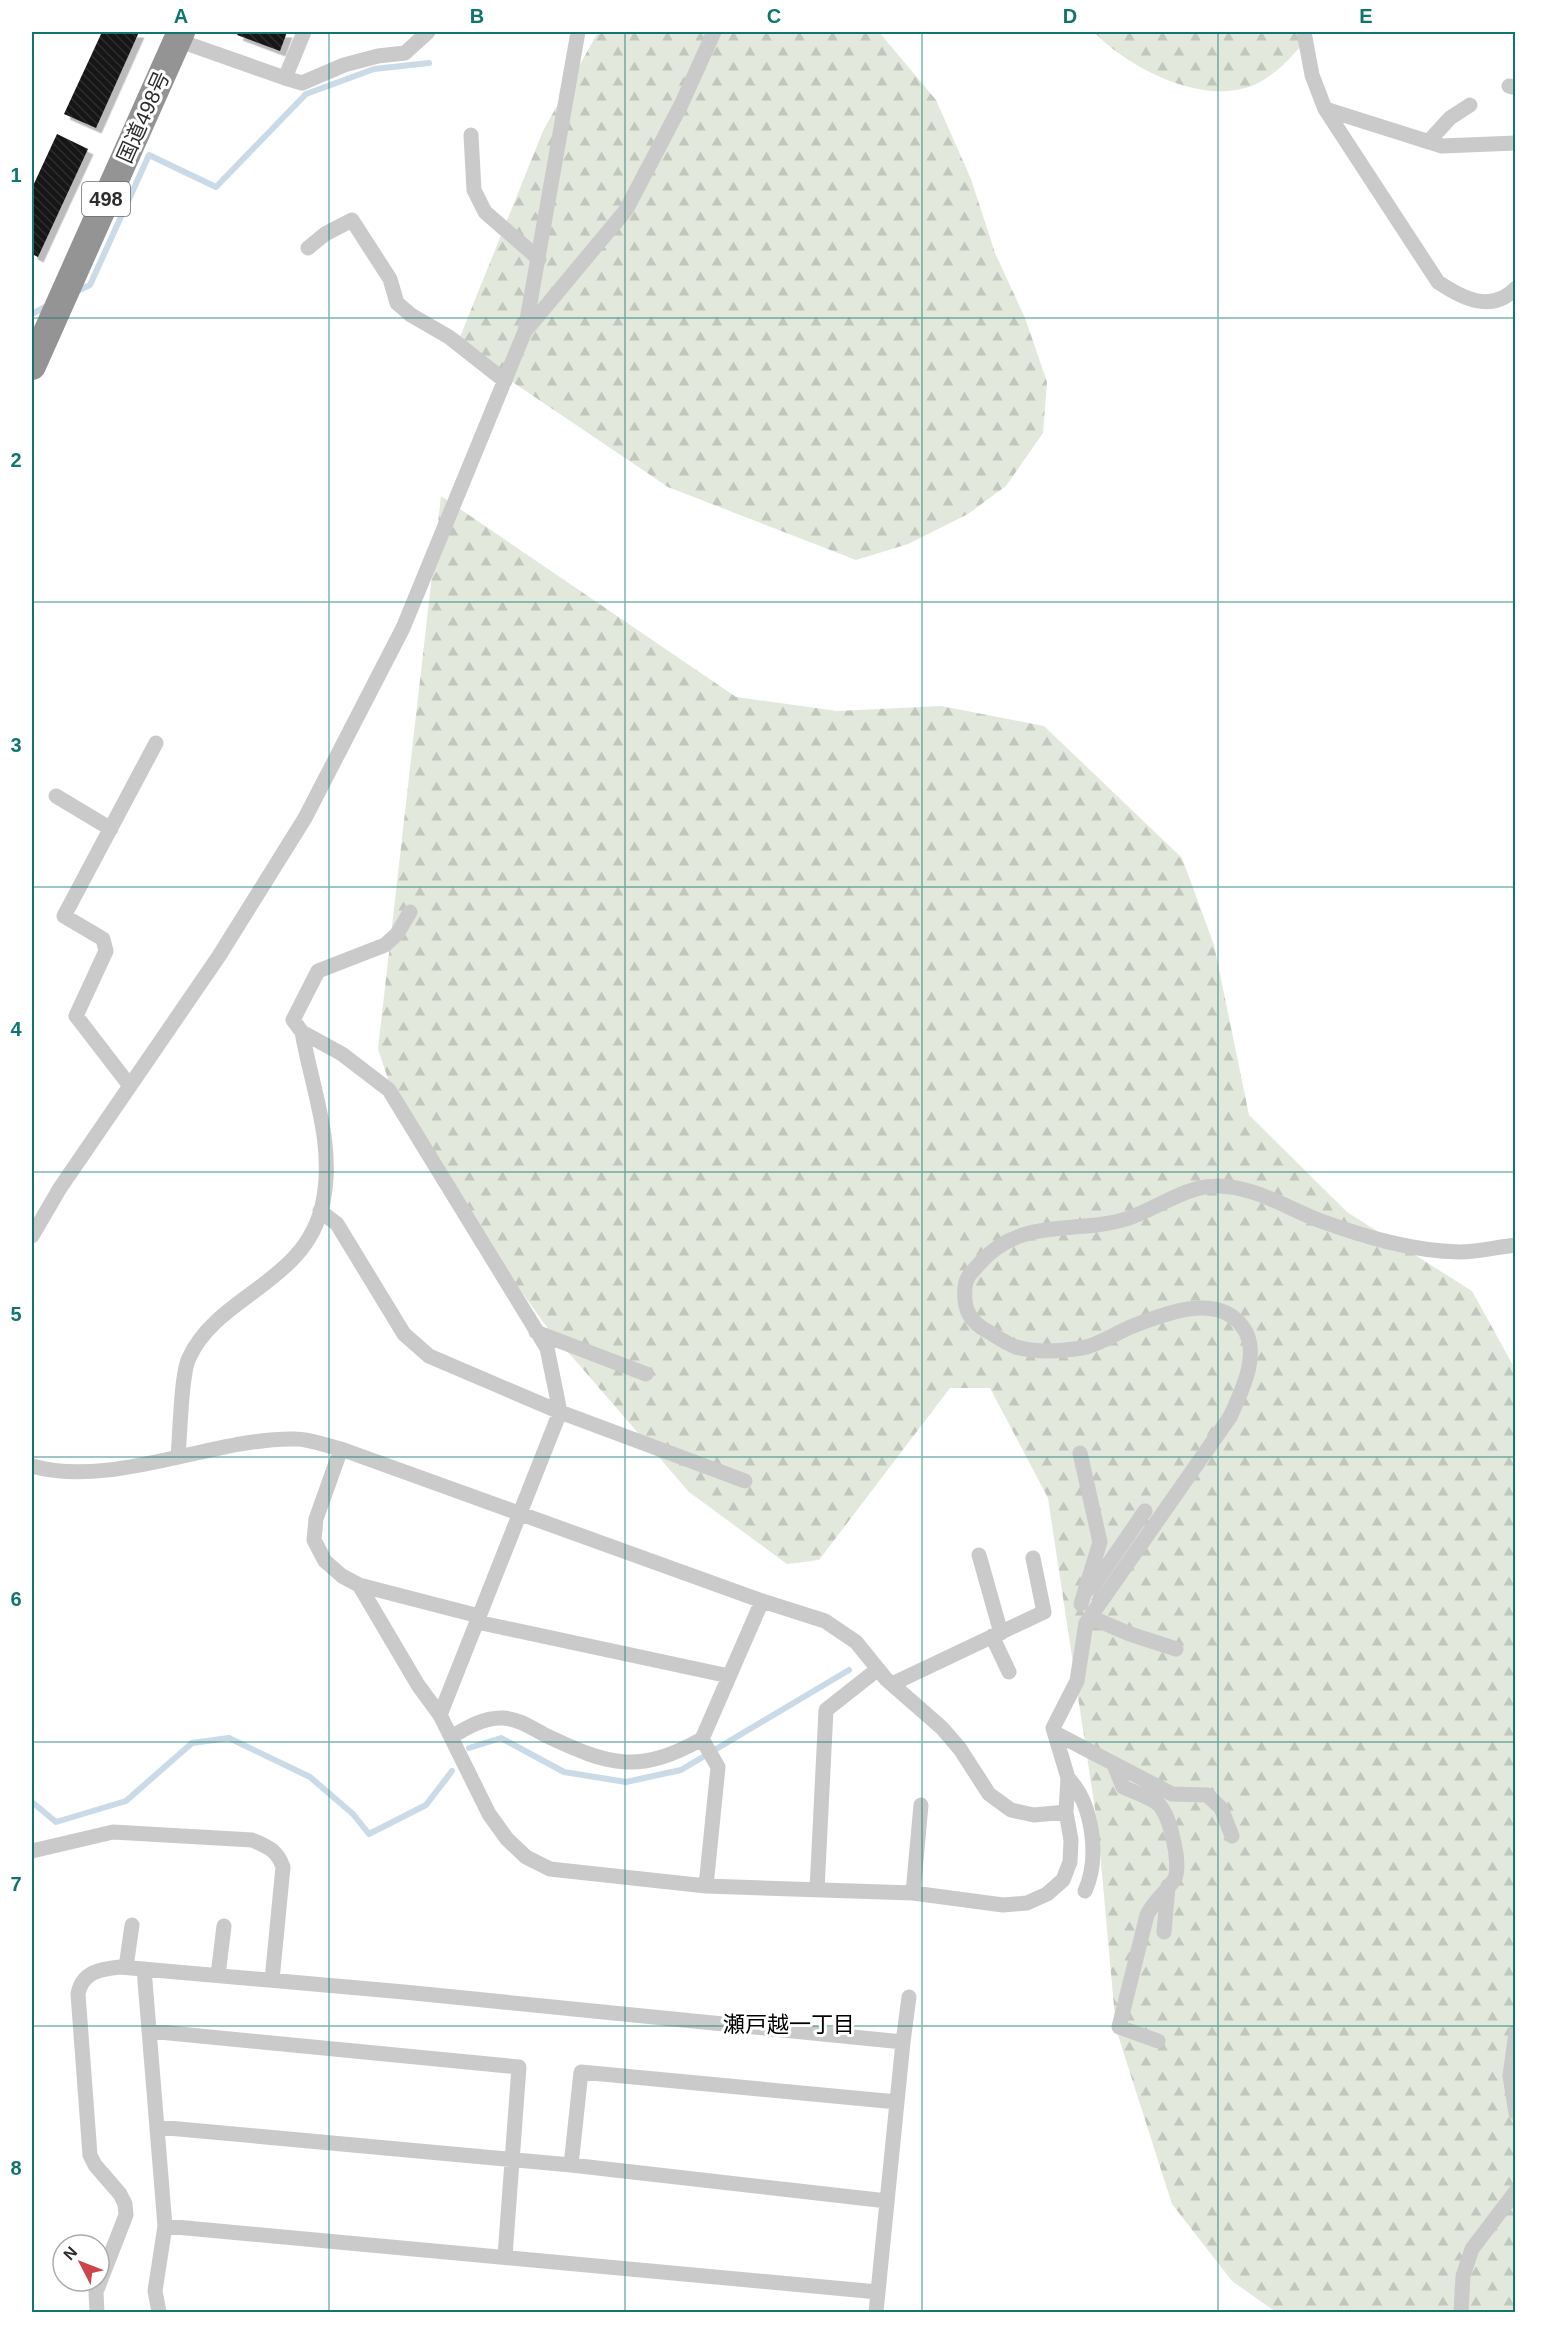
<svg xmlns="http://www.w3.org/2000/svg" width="1547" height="2344" viewBox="0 0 1547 2344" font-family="Helvetica,'Noto Sans JP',sans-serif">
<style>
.forest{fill:url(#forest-firs)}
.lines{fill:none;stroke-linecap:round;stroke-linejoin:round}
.stream{stroke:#cadae6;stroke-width:6}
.building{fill:url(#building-back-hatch);filter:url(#shadow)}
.street{stroke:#cacaca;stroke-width:15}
.highway{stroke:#949494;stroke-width:28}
.grid{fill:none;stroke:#0f766e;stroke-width:1.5;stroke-opacity:0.55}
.labels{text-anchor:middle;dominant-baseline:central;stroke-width:6;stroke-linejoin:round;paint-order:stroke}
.shield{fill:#fff;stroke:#6c6c6c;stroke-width:1.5}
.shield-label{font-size:20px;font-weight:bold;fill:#2d2d2d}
.street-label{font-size:21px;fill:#2d2d2d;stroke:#fff}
.neighbourhood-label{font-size:22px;fill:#000;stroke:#fff}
.neatline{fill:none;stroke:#0f766e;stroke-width:2}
.grid-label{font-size:20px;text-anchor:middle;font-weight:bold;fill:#0f766e}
</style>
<defs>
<pattern id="forest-firs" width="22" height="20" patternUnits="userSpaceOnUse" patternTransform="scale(1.5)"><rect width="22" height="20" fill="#e2e8dc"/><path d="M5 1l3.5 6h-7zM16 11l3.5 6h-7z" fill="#c2c7bd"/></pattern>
<pattern id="building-back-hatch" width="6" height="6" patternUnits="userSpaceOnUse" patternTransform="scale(1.5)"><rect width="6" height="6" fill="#141414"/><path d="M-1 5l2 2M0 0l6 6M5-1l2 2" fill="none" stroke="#2e2e2e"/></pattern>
<filter id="shadow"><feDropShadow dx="5.5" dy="5.5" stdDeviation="0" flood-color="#0004"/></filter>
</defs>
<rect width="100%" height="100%" fill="#fff"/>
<path class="forest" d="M598 32H879L936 100 971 179 995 253 1025 318 1047 382 1043 433 1006 486 968 514 908 544 856 560 668 487 508 379 458 342 543 131Z
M1094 32H1313C1298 49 1281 71 1260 82 1209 110 1129 69 1094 32Z
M441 496 736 697 837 711 941 706 1044 726 1182 858 1214 945 1249 1115 1347 1212 1472 1291 1515 1369V2312H1276L1232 2281 1172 2204 1116 2029 1098 1829 1048 1498 990 1388H950L819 1560 787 1564 689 1492 549 1330 405 1130 378 1049Z"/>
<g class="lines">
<path class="stream" d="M75 292 90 285 149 155 216 187 306 94 374 69 429 63
M32 314 47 306
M469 1748 501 1738 564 1772 626 1782 681 1770 849 1670
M32 1802 56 1822 126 1801 192 1743 229 1738 310 1777 353 1814 369 1834 426 1805 452 1771"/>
</g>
<path class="building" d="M102 32H139L96 128 64 114Z
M239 32H287L280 51 237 35Z
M57 134 88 149 38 257 32 254V188Z"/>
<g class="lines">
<path class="street" d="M1304 32 1312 75 1325 109 1438 282C1462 298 1491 314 1516 288
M177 40 285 78 304 32
M285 78 302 83 344 65 378 56 405 53 428 32
M1509 86 1516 88
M1325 109 1442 146 1516 143
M471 135 474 190 485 212 539 259
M1428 142 1450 118 1470 105
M308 248 325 234 352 220 390 279 397 303 411 315 449 337 505 381
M527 329 626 210 681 105 714 32
M56 796 111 829
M302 1032 293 1020 318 971 385 945 397 934 410 912
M130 1086 76 1016 106 951 103 939 64 916 156 743
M320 1211 337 1224 404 1334 429 1356 560 1412 745 1481
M32 1236 60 1188 219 956 305 818 403 628 525 331 578 32
M536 1332 646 1374
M341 1449 316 1519 314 1540 325 1561 342 1576 359 1585 418 1685 440 1715 489 1814 507 1839 526 1857 550 1869 706 1886 913 1893 1003 1905 1027 1903 1047 1894 1063 1880 1070 1862 1071 1840 1066 1812 1068 1778 1053 1728 1077 1681 1086 1623 1230 1417C1242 1391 1262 1351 1242 1326 1217 1293 1166 1313 1133 1326 1117 1332 1100 1345 1082 1348 1062 1351 1035 1353 1016 1347 1007 1344 997 1337 989 1332 969 1322 963 1308 965 1287 966 1276 974 1270 981 1262 1022 1216 1078 1235 1129 1218 1155 1209 1187 1186 1215 1186 1253 1185 1286 1208 1321 1221 1365 1237 1412 1251 1460 1252 1478 1252 1497 1247 1516 1245
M1080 1453 1100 1542 1081 1604
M178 1457C180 1436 181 1373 189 1358 218 1294 307 1283 323 1202 335 1143 312 1089 302 1032L342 1054 389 1090 547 1348 560 1412 440 1715
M32 1466C113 1489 213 1437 296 1439 310 1439 327 1446 341 1449L762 1601 825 1621 856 1642 886 1679 942 1728 960 1749 989 1794 1011 1810 1034 1815 1066 1812
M979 1555 1001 1633
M359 1585 479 1616
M1092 1588 1145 1511
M1090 1617 1130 1634 1176 1649
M477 1622 729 1676
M992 1636 1009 1672
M892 1684 1044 1612 1033 1558
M1055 1733 1172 1794 1207 1795 1221 1808 1232 1836
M451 1737C466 1728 484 1717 503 1718 519 1719 530 1727 545 1735 608 1765 638 1775 702 1739
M1114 1765 1123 1787C1134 1792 1147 1796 1157 1803 1170 1812 1181 1864 1175 1878 1169 1890 1154 1900 1147 1915L1119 2027 1158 2041
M1068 1778C1093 1804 1100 1858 1085 1891
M32 1851 113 1832 252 1840C268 1847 277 1850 283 1867L272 1980
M706 1886 718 1767 702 1739 762 1601
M817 1890 826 1710 878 1669
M913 1893 921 1805
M1164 1932 1168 1886
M126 1967 132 1925
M144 1969 165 2226 155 2291 159 2312
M218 1975 224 1926
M149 2031 519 2067 505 2256
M1516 2032 1510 2076 1516 2113
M903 2042 909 1997
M157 2127 571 2165 887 2201
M571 2165 581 2072 897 2102
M165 2226 878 2292
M97 2312 96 2292 126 2215 125 2204 120 2194 95 2165 90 2155 78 1994C82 1972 100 1969 120 1967L404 1992 903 2042 876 2312
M1461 2312 1463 2276 1472 2249 1516 2191"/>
<path class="highway" d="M32 366 181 32"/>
</g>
<path class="grid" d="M329 32V2312M625 32V2312M922 32V2312M1218 32V2312M32 318H1516M32 602H1516M32 887H1516M32 1172H1516M32 1457H1516M32 1742H1516M32 2026H1516"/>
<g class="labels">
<rect class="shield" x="82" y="182" width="48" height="34" rx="4.5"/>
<g class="shield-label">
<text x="106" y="199">498</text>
</g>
<g class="street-label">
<text transform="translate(143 117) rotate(-66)">国道498号</text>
</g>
<g class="neighbourhood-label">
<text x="789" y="2024">瀬戸越一丁目</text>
</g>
</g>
<rect width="1547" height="2344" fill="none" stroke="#ffffff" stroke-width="66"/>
<g transform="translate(81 2263) rotate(312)"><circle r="28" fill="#ffffff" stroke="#ababab" stroke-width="1.5"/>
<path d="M0-4.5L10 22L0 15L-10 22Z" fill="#ce444a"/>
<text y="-9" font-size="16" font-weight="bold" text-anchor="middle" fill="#2d2d2d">N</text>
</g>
<rect x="33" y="33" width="1481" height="2278" class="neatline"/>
<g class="grid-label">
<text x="181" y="23">A</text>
<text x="477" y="23">B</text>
<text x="774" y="23">C</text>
<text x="1070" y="23">D</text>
<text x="1366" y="23">E</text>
<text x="16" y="182">1</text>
<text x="16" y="467">2</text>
<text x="16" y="752">3</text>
<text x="16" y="1036">4</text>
<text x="16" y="1321">5</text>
<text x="16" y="1606">6</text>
<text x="16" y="1891">7</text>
<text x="16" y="2175">8</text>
</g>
</svg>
